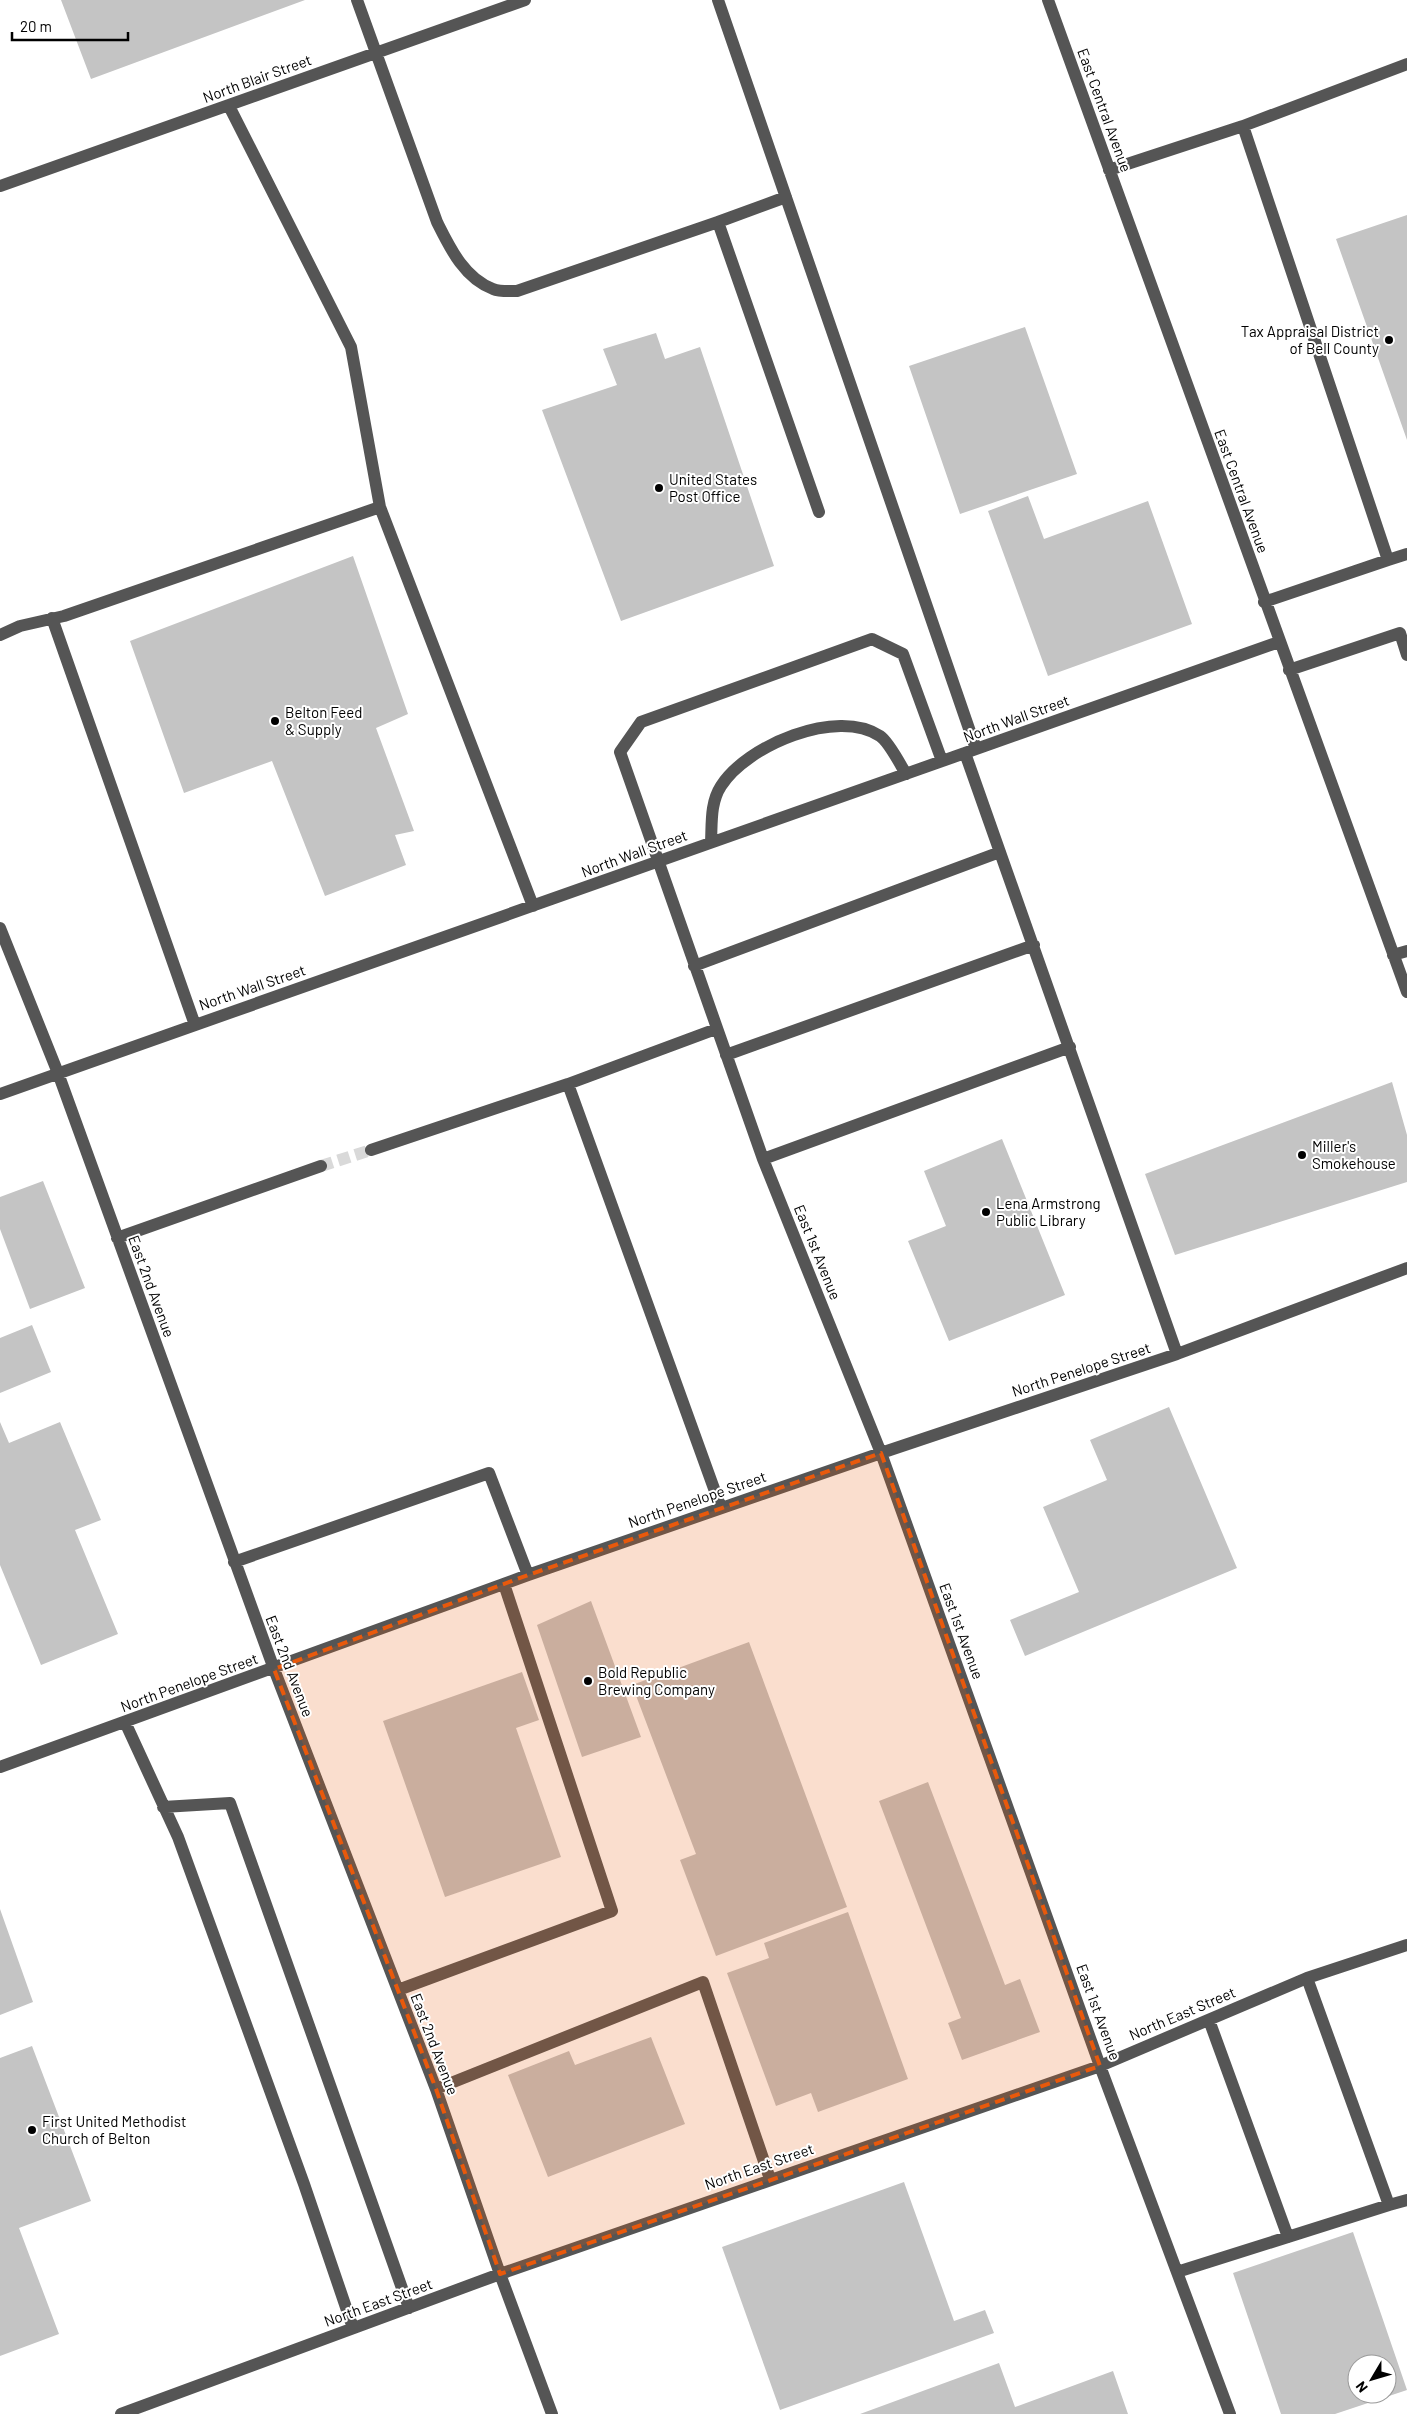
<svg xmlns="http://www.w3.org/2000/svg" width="1407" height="2414" viewBox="0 0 1407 2414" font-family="Barlow,sans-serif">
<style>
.building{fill:#c4c4c4;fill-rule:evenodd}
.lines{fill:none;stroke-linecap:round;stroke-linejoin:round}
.minor-tunnel{stroke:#d9d9d9;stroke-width:12;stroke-dasharray:12 6;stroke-linecap:butt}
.minor{stroke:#555;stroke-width:12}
.marked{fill:#e8590c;fill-opacity:0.2;stroke:#e8590c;stroke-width:4;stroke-dasharray:10 6;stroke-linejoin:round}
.poi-dot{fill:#000;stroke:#fff;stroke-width:2}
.labels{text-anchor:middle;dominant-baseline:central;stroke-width:4;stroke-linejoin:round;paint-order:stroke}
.street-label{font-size:15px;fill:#000;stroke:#fff}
.poi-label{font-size:15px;fill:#000;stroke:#fff;text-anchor:start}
</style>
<rect width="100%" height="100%" fill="#fff"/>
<path class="building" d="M61 0H305L91 79Z
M1407 215V440L1336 239Z
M1025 327 1077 474 960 514 909 366Z
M656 333 665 359 700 347 774 566 621 621 542 410 617 385 603 349Z
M1028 496 1044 539 1148 501 1192 624 1048 676 988 511Z
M353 556 408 714 376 728 414 831 395 835 406 865 325 896 272 761 184 793 130 641Z
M1392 1082 1407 1135V1182L1175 1255 1145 1174Z
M1002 1139 1065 1295 949 1341 908 1241 946 1226 924 1171Z
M43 1181 85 1288 30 1309 0 1229V1197Z
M32 1325 51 1372 0 1393V1338Z
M1169 1407 1237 1568 1025 1656 1010 1620 1079 1592 1043 1507 1107 1480 1090 1440Z
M0 1422 9 1443 60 1422 101 1520 75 1530 118 1634 41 1665 0 1565Z
M591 1601 641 1737 582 1757 537 1625Z
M749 1642 847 1907 716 1956 680 1860 696 1854 632 1685Z
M522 1672 539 1720 516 1728 561 1857 445 1897 383 1721Z
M928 1782 1005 1985 1020 1979 1040 2032 962 2060 948 2023 961 2018 879 1801Z
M0 1909 33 2002 0 2015Z
M848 1912 908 2079 818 2112 811 2093 776 2106 727 1973 769 1958 764 1943Z
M651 2037 685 2124 548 2177 508 2075 569 2051 575 2065Z
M32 2046 91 2201 19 2228 59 2334 0 2356V2058Z
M904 2182 954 2321 985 2310 994 2333 780 2410 722 2247Z
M1353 2232 1407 2390 1335 2414H1281L1233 2273ZM1357 2364H1387V2394H1357Z
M999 2363 1015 2407 1113 2371 1128 2414H860Z"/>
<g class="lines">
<path class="minor-tunnel" d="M321 1166 371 1150"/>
<path class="minor" d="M357 0 437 222C450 248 464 278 493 289 500 292 510 291 517 291L718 222
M718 0 976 749
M1048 0 1407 992
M229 106 351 347 380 507
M1243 126 1388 560 1264 602
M1109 170 1243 126 1407 64
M0 186 525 0
M786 197 718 222 819 512
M1388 560 1407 554
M52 618 195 1025
M0 635 20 626 64 616 380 507 533 906
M1289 670 1400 633 1407 655
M965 753 1177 1354
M942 761 903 654 872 639 641 722 620 752 763 1159 881 1453 1100 2066 1230 2414
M711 842C712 824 710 803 721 786 746 746 837 707 880 736 889 742 900 764 906 774
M0 928 58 1073 274 1669 436 2089 500 2274 552 2414
M1393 955 1407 951
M694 966 1000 852
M716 1029 568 1084 721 1508
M726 1055 1034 945
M0 1094 1279 642
M371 1150 568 1084
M763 1159 1070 1047
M117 1238 321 1166
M234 1562 489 1473 528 1575
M125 1722 178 1837 304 2184 353 2328
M0 1767 528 1575 881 1453 1177 1354 1407 1268
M163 1807 230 1803 409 2308
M398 1990 612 1911 504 1584
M1209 2020 1288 2237
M436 2089 703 1982 770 2179
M1389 2205 1407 2200
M1177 2272 1389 2205 1307 1978
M121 2414 500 2274 1100 2066 1307 1978 1407 1945"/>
</g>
<path class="marked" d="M881 1453 1100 2066 500 2274 436 2089 274 1669 528 1575Z"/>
<g class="poi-dot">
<circle cx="1389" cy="340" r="5"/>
<circle cx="659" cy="488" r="5"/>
<circle cx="275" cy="721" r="5"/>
<circle cx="1302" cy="1155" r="5"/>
<circle cx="986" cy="1212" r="5"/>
<circle cx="588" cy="1681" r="5"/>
<circle cx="32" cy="2130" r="5"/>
</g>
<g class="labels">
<g class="street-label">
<text transform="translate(257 78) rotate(-20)">North Blair Street</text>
<text transform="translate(1105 110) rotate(70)">East Central Avenue</text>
<text transform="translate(1242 491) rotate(70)">East Central Avenue</text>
<text transform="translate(1016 718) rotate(-20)">North Wall Street</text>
<text transform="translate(634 853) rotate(-20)">North Wall Street</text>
<text transform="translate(252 987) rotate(-19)">North Wall Street</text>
<text transform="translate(818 1252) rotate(68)">East 1st Avenue</text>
<text transform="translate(152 1286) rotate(70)">East 2nd Avenue</text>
<text transform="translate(1081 1369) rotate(-18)">North Penelope Street</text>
<text transform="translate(697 1499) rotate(-19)">North Penelope Street</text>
<text transform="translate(962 1631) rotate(70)">East 1st Avenue</text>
<text transform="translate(290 1666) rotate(69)">East 2nd Avenue</text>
<text transform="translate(189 1682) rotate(-20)">North Penelope Street</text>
<text transform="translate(1099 2012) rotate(70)">East 1st Avenue</text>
<text transform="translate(1182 2013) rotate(-23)">North East Street</text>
<text transform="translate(435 2044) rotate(69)">East 2nd Avenue</text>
<text transform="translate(759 2166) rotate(-19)">North East Street</text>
<text transform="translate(378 2302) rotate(-20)">North East Street</text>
</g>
<g class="poi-label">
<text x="1379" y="331" text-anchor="end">Tax Appraisal District<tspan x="1379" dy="17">of Bell County</tspan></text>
<text x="669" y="479">United States<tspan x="669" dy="17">Post Office</tspan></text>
<text x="285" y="712">Belton Feed<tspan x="285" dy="17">&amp; Supply</tspan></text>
<text x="1312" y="1146">Miller's<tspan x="1312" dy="17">Smokehouse</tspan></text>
<text x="996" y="1203">Lena Armstrong<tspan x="996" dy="17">Public Library</tspan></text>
<text x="598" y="1672">Bold Republic<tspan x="598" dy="17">Brewing Company</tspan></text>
<text x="42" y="2121">First United Methodist<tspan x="42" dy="17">Church of Belton</tspan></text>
</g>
</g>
<g transform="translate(1372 2379) rotate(232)"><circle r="24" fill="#ffffff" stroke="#999999"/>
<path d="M0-4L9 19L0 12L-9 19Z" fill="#000000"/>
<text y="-8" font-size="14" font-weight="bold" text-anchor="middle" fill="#000000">N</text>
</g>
<path d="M12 32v8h116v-8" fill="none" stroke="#000000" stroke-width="2.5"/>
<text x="20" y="32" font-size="15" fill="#000000" stroke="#ffffff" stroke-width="4" paint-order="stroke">20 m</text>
</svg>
